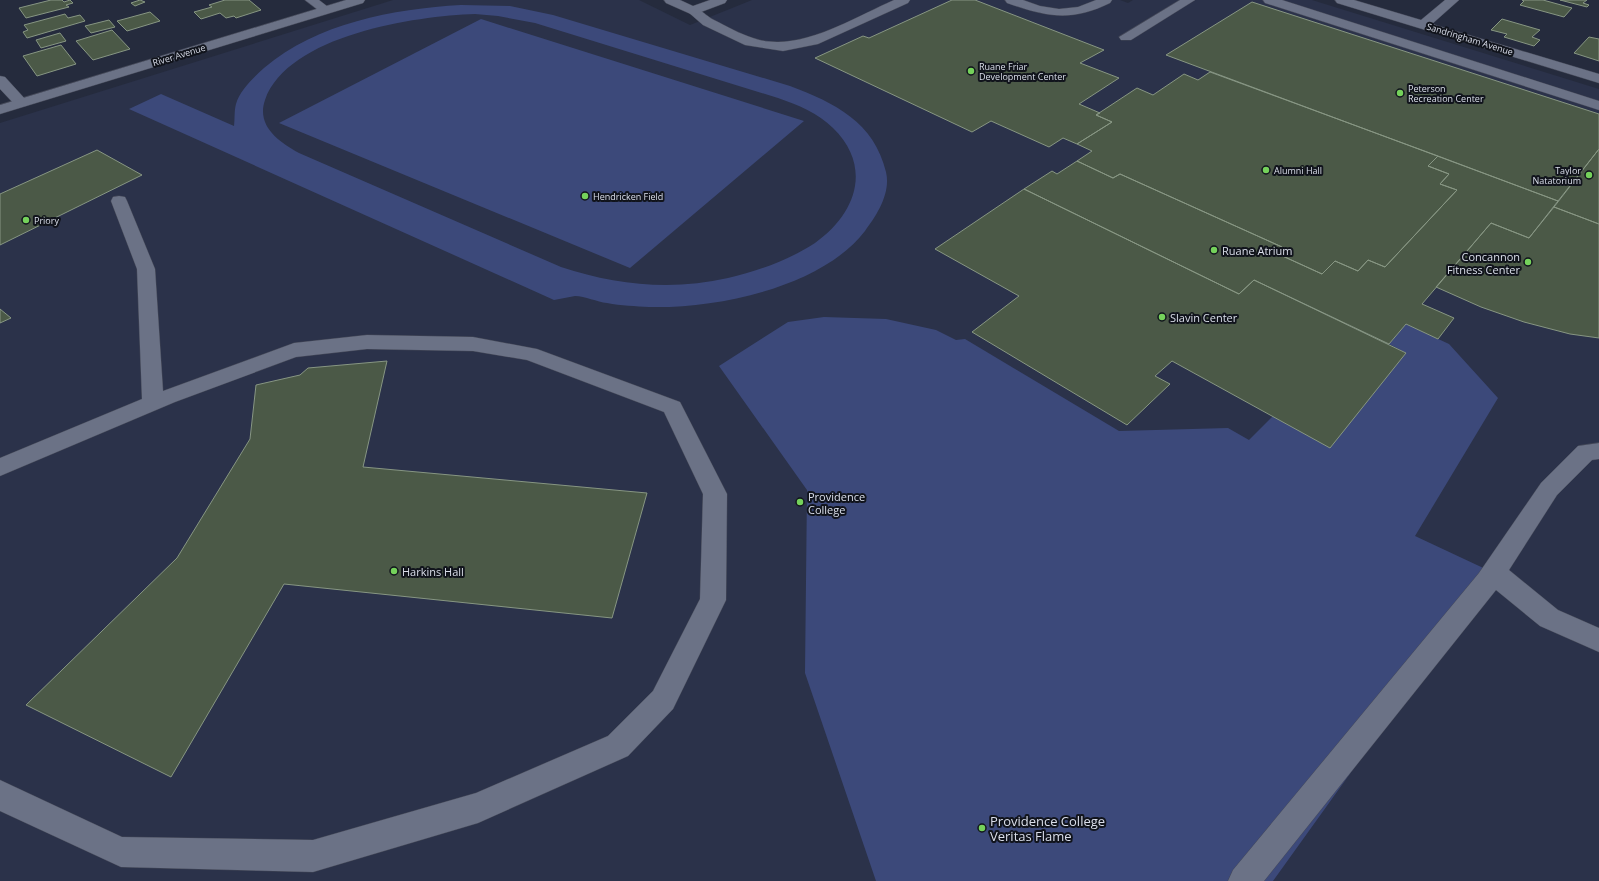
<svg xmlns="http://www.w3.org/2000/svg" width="1599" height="881" viewBox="0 0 1599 881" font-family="'Open Sans',sans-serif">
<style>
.built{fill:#2b324a}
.green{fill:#3c497a;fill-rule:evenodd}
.building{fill:#4b5947;stroke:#879683}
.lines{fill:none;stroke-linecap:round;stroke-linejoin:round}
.service-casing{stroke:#444857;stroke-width:1}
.minor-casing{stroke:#444857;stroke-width:1}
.tertiary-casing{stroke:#444857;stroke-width:1}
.service{fill:#6b7286;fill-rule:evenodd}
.minor{fill:#6b7286;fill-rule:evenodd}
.tertiary{fill:#6b7286;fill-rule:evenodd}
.poi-dot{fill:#75d25b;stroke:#11141c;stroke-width:1.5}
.labels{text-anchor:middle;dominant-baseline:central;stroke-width:4;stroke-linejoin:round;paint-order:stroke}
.far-street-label{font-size:9px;fill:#dbdfeb;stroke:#11141c}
.far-poi-label{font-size:9px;fill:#dbdfeb;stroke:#11141c;text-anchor:start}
.poi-label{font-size:11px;fill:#dbdfeb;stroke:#11141c;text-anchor:start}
.near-poi-label{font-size:13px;fill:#dbdfeb;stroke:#11141c;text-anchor:start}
</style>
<rect width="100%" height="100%" fill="#252b3d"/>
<path class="built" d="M393 0H639L690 25 752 0H1120L1128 3 1133 0H1312L1599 89V881H0V123Z"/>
<path class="green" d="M461 5 510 6 553 15 790 86C835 103 874 122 886 172 891 193 877 215 865 231 822 287 717 309 649 307 636 306 621 306 607 303 597 302 585 296 575 296 568 297 561 299 554 300L129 109 161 94 234 126C235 119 234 111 236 104 240 90 253 78 264 68 317 23 393 9 461 5ZM475 14 498 16 535 23 778 98C798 105 818 113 833 128 873 167 856 214 815 243 789 260 758 271 728 278 672 291 615 285 561 267L299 153C279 142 256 126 265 100 288 35 415 16 475 14Z
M481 19 804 121 630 268 279 123Z
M824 317 886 319 936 330 956 340 965 339 1119 431 1228 428 1249 440 1273 416 1330 447 1406 353 1389 344 1406 324 1449 344 1498 398 1415 536 1494 573 1273 881H876L805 673 807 490 719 366 788 322Z"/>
<path class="building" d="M51 0H62L64 2 70 0 73 3 66 5 69 7 26 18 19 8Z
M140 0 145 2 135 6 131 3Z
M225 0H249L261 10 236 18 234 16 226 18 220 13 201 19 194 12 212 7 209 5Z
M952 0H975L1104 50 1080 63 1119 78 1079 104 1100 113 1096 115 1112 122 1077 144 1063 138 1049 147 991 121 972 132 815 58 863 36 869 38Z
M1522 0H1543L1572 8 1564 17 1520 5 1524 1Z
M1560 0H1587L1583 3 1589 5 1587 7Z
M1252 2 1599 114V149L1558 201 1166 55Z
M150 12 160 21 127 31 117 21Z
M65 14 68 18 80 15 85 21 27 38 23 32 28 30 24 25Z
M1502 19 1540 30 1532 37 1540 40 1534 46 1504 37 1507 34 1491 30Z
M109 20 115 27 91 33 85 26Z
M112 30 130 49 93 60 76 41Z
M60 33 66 41 41 48 36 40Z
M1589 37 1599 39V61L1574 53Z
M61 45 76 64 37 76 23 56Z
M1210 72 1438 156 1428 166 1449 174 1440 184 1457 190 1385 267 1368 260 1358 271 1335 261 1322 274 1276 253 1282 247 1120 174 1113 178 1077 161 1092 151 1077 144 1112 122 1096 115 1137 88 1153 95 1184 74 1198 80Z
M1599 149V224L1554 207Z
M97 150 142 175 0 245V194Z
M1438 156 1558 201 1529 238 1491 223 1422 304 1454 318 1438 339 1406 324 1389 344 1254 280 1239 294 1024 189 1052 171 1057 174 1077 161 1113 178 1120 174 1282 247 1276 253 1322 274 1335 261 1358 271 1368 260 1385 267 1457 190 1440 184 1449 174 1428 166Z
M1024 189 1239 294 1254 280 1406 353 1330 448 1172 361 1155 376 1170 384 1127 425 972 332 1019 296 935 249Z
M1554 207 1599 224V338L1570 334 1524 322 1481 307 1436 287 1491 223 1529 238Z
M0 309 11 318 0 323Z
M387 361 363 467 647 493 612 618 284 584 171 777 26 705 177 558 250 439 256 385 300 375 308 368Z"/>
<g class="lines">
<defs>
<path id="service" d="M894 0H910L908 3 818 44 783 51 745 45 703 25 687 11 693 7C701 9 706 16 714 20 726 26 740 34 753 38 797 54 853 18 894 0Z
M1005 0H1023L1040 6 1059 9 1078 7 1096 0H1112L1110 3C1071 22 1047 17 1007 3Z
M1180 0H1195L1131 40H1121L1119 37Z
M1263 0H1282L1599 101V110L1265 3Z
M119 196 125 197 127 201 155 269 163 391 294 343 367 335 473 337 537 349 680 402 727 494 726 600 673 709 628 756 478 823 313 872 121 867 0 811V780L122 837 313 840 476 793 608 736 653 691 700 599 703 494 664 412 527 360 473 351 367 349 296 357 175 402 0 476V458L142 399 137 269 111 201 113 197Z
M1599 443V459L1592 460 1557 495 1509 570 1558 610 1599 628V652L1540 626 1496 590 1264 881H1228L1233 870 1479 573 1541 483 1578 446Z"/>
<path id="minor" d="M305 0H319L332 10 326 14 322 13Z
M664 0H680L693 6 710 0H727L725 3 693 15 666 3Z
M1335 0H1354L1421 20 1445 0H1459L1432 24 1599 74V83L1337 3Z
M0 76 5 77 26 100 28 103 26 106H16L0 89Z"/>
<path id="tertiary" d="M346 0H365L363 3 0 114V105Z"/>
</defs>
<use href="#service" class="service-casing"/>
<use href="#minor" class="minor-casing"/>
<use href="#tertiary" class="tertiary-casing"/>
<use href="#service" class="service"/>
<use href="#minor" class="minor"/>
<use href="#tertiary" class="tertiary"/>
</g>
<g class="poi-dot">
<circle cx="971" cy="71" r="4"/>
<circle cx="1400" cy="93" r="4"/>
<circle cx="1266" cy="170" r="4"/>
<circle cx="1589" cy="175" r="4"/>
<circle cx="585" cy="196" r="4"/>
<circle cx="26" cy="220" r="4"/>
<circle cx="1214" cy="250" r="4"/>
<circle cx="1528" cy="262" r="4"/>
<circle cx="1162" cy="317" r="4"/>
<circle cx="800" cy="502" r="4"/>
<circle cx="394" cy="571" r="4"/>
<circle cx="982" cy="828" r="4"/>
</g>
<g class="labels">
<g class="far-street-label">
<text transform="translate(1470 39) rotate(17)">Sandringham Avenue</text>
<text transform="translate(179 55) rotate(-17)">River Avenue</text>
</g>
<g class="far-poi-label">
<text x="979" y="66">Ruane Friar<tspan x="979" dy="10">Development Center</tspan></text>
<text x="1408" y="88">Peterson<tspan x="1408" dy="10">Recreation Center</tspan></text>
<text x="1274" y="170">Alumni Hall</text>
<text x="1581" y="170" text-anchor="end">Taylor<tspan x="1581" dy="10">Natatorium</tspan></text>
<text x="593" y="196">Hendricken Field</text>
<text x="34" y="220">Priory</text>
</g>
<g class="poi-label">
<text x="1222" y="250">Ruane Atrium</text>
<text x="1520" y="256" text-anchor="end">Concannon<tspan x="1520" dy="13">Fitness Center</tspan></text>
<text x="1170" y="317">Slavin Center</text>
<text x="808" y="496">Providence<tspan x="808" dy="13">College</tspan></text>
<text x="402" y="571">Harkins Hall</text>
</g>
<g class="near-poi-label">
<text x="990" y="821">Providence College<tspan x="990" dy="15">Veritas Flame</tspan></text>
</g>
</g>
</svg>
